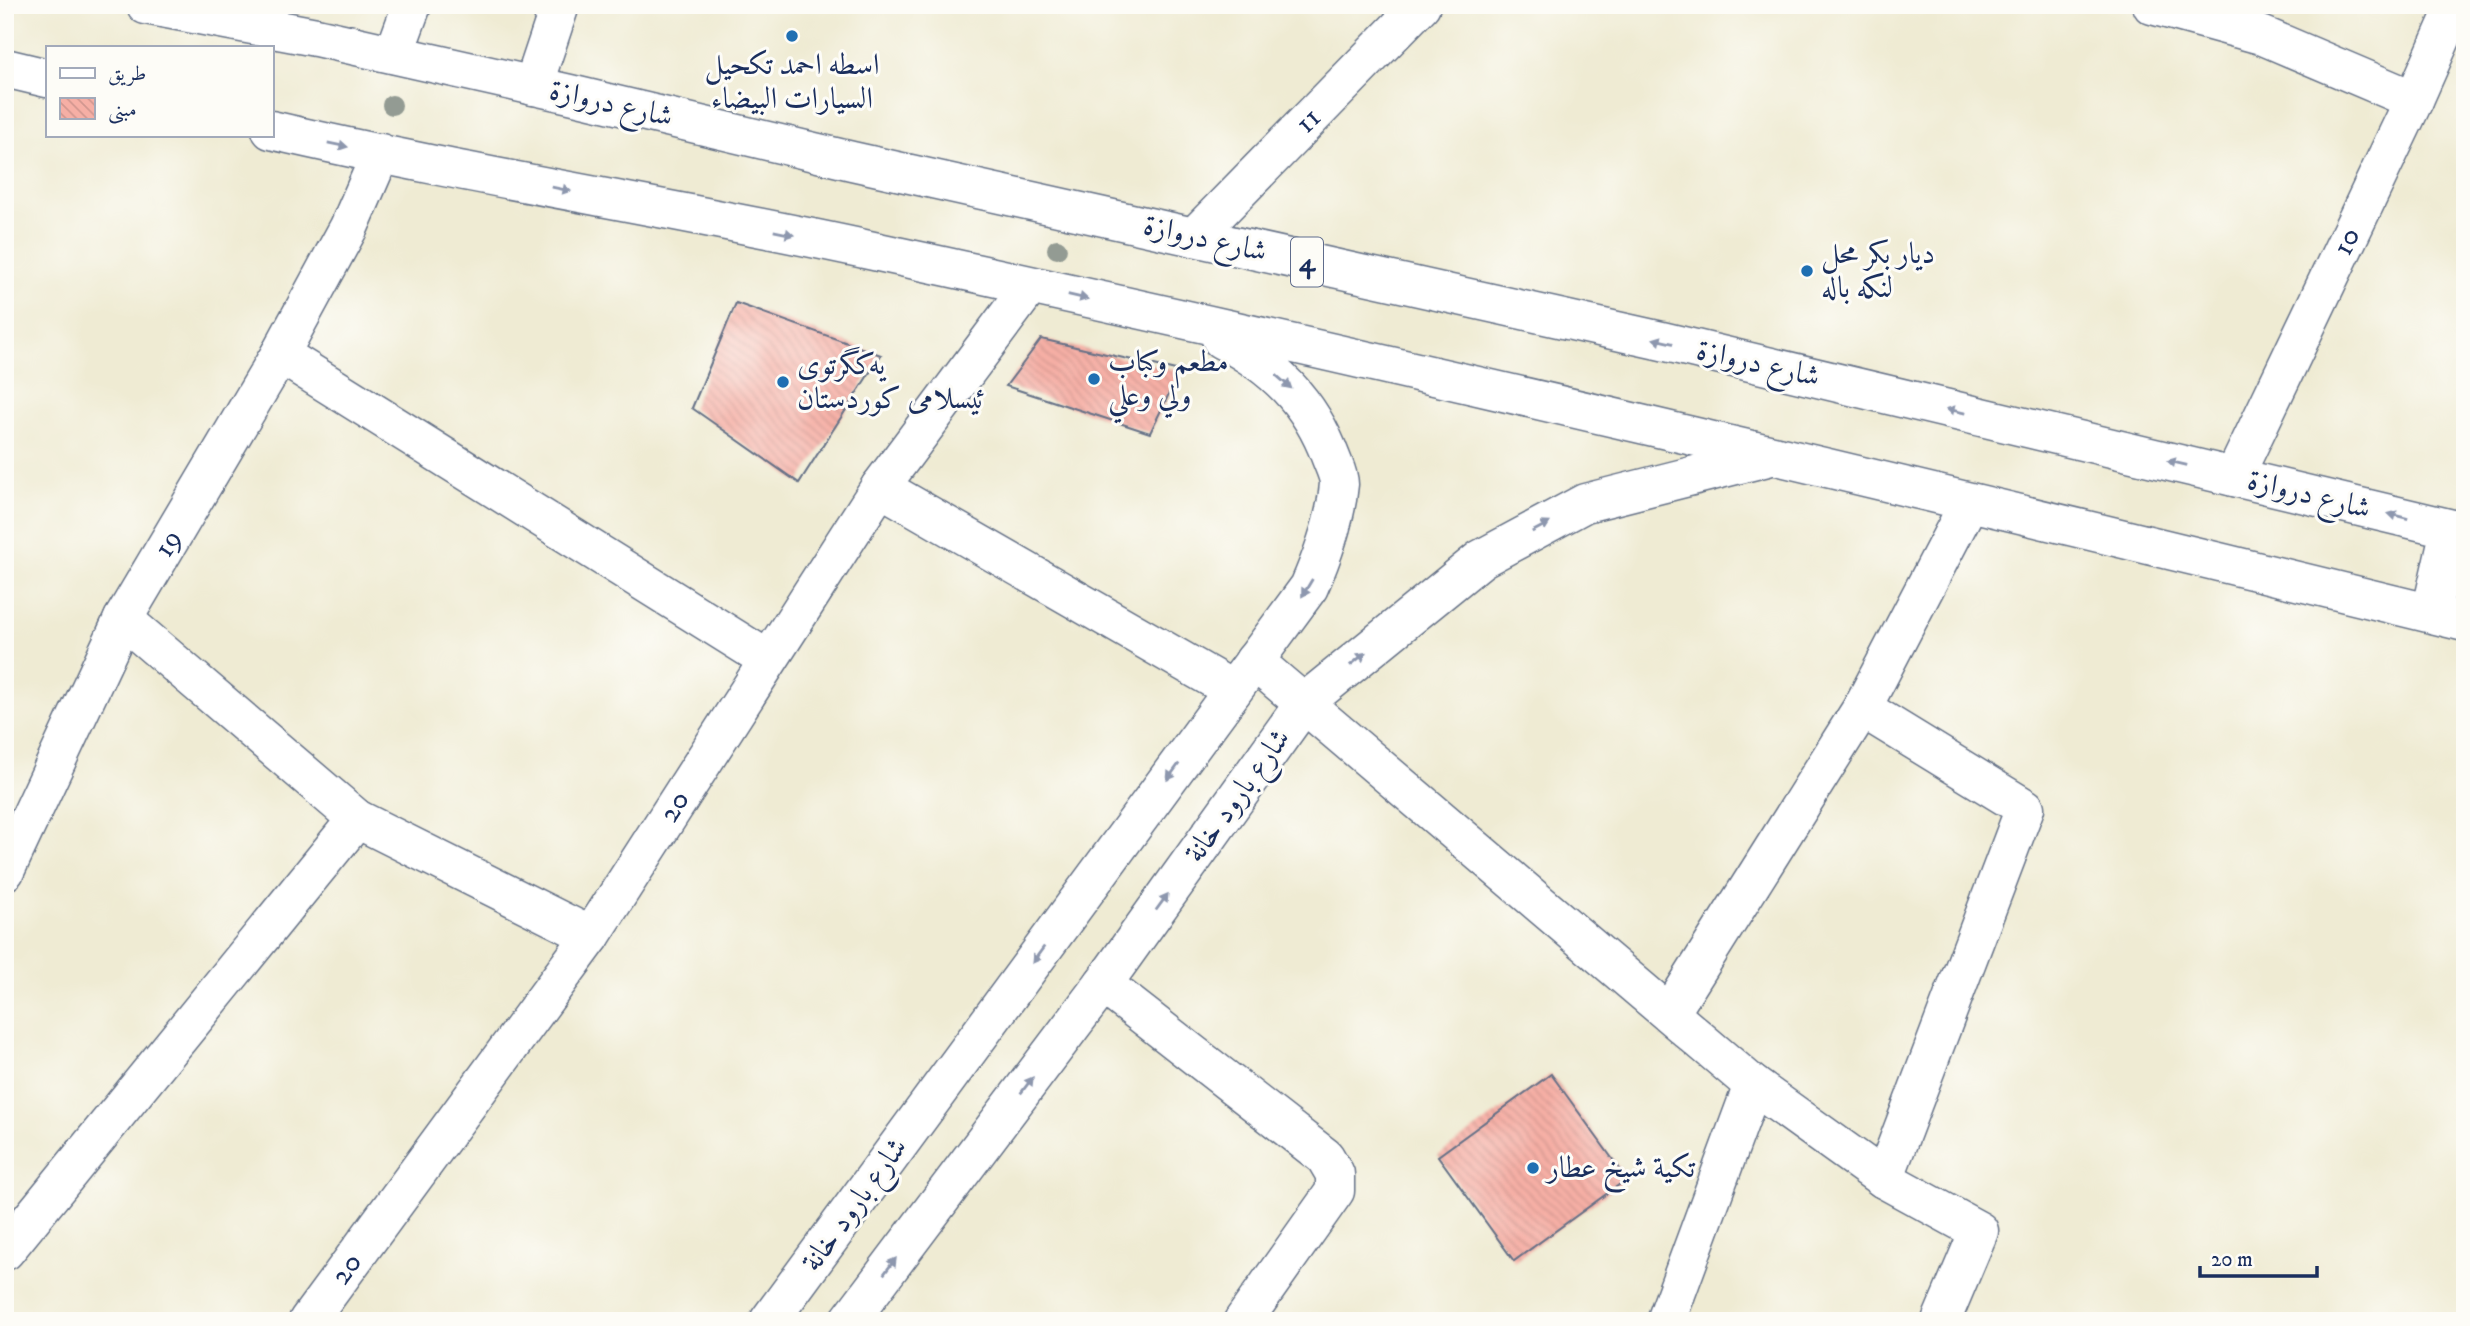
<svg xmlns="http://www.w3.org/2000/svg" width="2470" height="1326" viewBox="0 0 2470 1326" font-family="'IM FELL DW Pica',Amiri,serif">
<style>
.building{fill:url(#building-back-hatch)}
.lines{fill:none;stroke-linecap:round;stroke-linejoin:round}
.minor-casing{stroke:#657187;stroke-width:41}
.major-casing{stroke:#657187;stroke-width:41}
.minor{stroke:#fff;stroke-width:38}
.major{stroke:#fff;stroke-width:38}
.tree{fill:#939b93}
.oneway{fill:#8d97ae}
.poi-dot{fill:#1f6fb2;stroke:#fdfcf7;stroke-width:2.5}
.labels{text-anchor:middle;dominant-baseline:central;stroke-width:6;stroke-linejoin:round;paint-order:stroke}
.shield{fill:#fdfcf7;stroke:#5f6c8c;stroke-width:2}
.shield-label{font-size:28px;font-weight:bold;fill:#1b2f5e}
.poi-label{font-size:30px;fill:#1b2f5e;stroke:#fdfcf7;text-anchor:start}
.street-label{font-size:30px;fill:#1b2f5e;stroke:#fdfcf7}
</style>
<defs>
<pattern id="building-back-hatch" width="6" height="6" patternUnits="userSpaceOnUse" patternTransform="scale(1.75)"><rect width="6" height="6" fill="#f6afa5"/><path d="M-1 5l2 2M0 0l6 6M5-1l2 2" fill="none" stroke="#d29790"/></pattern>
</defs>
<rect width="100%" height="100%" fill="#fdfcf7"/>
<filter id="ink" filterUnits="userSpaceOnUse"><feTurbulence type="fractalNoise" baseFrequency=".0143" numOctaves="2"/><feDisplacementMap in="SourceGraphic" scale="14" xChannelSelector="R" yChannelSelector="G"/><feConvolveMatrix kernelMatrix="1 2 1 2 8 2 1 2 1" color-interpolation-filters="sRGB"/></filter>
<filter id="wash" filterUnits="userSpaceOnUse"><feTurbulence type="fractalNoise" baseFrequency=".00686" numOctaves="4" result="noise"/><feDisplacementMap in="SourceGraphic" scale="28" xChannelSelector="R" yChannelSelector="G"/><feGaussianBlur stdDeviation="1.57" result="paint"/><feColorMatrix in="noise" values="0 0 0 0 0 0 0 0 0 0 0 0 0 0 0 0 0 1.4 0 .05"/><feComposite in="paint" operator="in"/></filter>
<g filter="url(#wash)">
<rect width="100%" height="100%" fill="#efebd3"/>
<g id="blocks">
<path class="building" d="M736 303 881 355 799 483 692 408Z
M1041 339 1180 371 1150 433 1006 386Z
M1551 1074 1627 1179 1514 1261 1438 1156Z"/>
</g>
</g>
<g filter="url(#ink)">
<use href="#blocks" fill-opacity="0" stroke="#657187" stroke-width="2"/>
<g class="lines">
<defs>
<g id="minor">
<path d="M2152 5 2261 35 2414 100"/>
<path d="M394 54 412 5"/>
<path d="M533 86 560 5"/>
<path id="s1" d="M1194 237 1421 5"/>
<path d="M280 354 767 659"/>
<path id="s2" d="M2234 477 2414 100 2456 5"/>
<path d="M880 487 1233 690"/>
<path d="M123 619 357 819 591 936"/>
<path d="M1254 661 1753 1085 1884 1179 1979 1231 1941 1321"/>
<path d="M1862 708 1969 503"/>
<path id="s3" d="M5 871 123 619 280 354 349 227 381 153"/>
<path d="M1103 984 1325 1157 1335 1174V1191L1243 1321"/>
<path d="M1670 1013 1862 708 2025 808 1884 1179"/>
<path d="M5 1251 357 819"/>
<path id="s4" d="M308 1321 591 936 880 487 1030 286"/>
<path d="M1666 1321 1753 1085"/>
</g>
<path id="major" d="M146 5 316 37 570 94 852 161 1662 341 2465 532
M5 68 47 78
M271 130C469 176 671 207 869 250 1403 365 1934 492 2465 622
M2431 613 2450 529
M769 1321 1309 587C1323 555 1336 519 1339 484 1339 476 1334 466 1331 458 1310 401 1274 366 1221 339
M849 1321 1103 984 1305 702 1481 559 1585 503 1767 457"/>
</defs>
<use href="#minor" class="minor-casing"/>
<use href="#major" class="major-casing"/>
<use href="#minor" class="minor"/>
<use href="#major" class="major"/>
</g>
<g class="tree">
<circle cx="392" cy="105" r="10"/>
<circle cx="1057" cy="249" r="10"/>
</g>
<defs><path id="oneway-solid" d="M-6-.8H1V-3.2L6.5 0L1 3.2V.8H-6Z" transform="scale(1.75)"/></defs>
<g class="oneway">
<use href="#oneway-solid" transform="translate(338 145) rotate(11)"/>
<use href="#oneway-solid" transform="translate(561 189) rotate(11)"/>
<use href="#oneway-solid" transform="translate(784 233) rotate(11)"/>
<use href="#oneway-solid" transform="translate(1078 297) rotate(13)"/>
<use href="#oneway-solid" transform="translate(1663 341) rotate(-167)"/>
<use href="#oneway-solid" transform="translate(1284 382) rotate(41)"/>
<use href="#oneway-solid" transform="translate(1956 411) rotate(-167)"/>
<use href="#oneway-solid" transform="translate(2177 463) rotate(-167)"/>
<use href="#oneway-solid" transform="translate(2398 516) rotate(-166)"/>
<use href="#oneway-solid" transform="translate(1541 527) rotate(-28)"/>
<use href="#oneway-solid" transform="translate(1307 588) rotate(121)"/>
<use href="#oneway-solid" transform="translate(1358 659) rotate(-39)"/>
<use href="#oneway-solid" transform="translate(1173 772) rotate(126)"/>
<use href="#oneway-solid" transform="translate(1162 902) rotate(-54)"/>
<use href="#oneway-solid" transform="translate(1038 955) rotate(126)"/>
<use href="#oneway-solid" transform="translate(1027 1085) rotate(-53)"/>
<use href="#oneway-solid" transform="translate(890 1266) rotate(-53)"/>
</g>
</g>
<g class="poi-dot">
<circle cx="792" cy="36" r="7"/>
<circle cx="1807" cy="271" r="7"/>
<circle cx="1094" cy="379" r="7"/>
<circle cx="783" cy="382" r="7"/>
<circle cx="1533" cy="1168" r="7"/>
</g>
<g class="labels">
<rect class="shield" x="1291" y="237.5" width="32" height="49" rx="5"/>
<g class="shield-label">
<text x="1307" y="262">4</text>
</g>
<g class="poi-label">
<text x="792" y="65" text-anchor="middle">اسطه احمد تكحيل<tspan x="792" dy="34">السيارات البيضاء</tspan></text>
<text x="1821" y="254">ديار بكر محل<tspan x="1821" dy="34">لنكه باله</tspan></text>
<text x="1108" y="362">مطعم وكباب<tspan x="1108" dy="34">ولي وعلي</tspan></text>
<text x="797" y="365">یەکگرتوی<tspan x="797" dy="34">ئیسلامی کوردستان</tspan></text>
<text x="1547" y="1168">تكية شيخ عطار</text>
</g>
<g class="street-label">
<text transform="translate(611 104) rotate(13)">شارع دروازة</text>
<text stroke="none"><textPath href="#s1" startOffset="163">11</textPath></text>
<text transform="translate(1205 239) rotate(13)">شارع دروازة</text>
<text stroke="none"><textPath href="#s2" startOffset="261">10</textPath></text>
<text transform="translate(1758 364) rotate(13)">شارع دروازة</text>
<text transform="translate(2309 495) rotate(14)">شارع دروازة</text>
<text stroke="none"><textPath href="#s3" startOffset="366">19</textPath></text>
<text transform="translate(1238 796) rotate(-54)">شارع بارود خانة</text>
<text stroke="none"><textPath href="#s4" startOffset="632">20</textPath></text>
<text transform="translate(855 1205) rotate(-54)">شارع بارود خانة</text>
<text stroke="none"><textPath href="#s4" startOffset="65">20</textPath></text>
</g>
</g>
<rect width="2470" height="1326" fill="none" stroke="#fdfcf7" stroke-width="28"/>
<rect x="46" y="46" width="228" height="91" fill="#fdfcf7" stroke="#a3aaba" stroke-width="2"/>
<rect x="60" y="68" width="35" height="10" fill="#ffffff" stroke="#a3aaba" stroke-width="2"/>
<text x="108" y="80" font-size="21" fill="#1b2f5e">طريق</text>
<rect x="60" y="98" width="35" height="21" fill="url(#building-back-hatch)" stroke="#a3aaba" stroke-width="2"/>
<text x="108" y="116" font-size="21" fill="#1b2f5e">مبنى</text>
<path d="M2200 1266v10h117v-10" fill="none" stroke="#1b2f5e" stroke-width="3.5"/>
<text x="2211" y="1266" font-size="21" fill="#1b2f5e" stroke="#fdfcf7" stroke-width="5" paint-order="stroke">20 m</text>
</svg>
